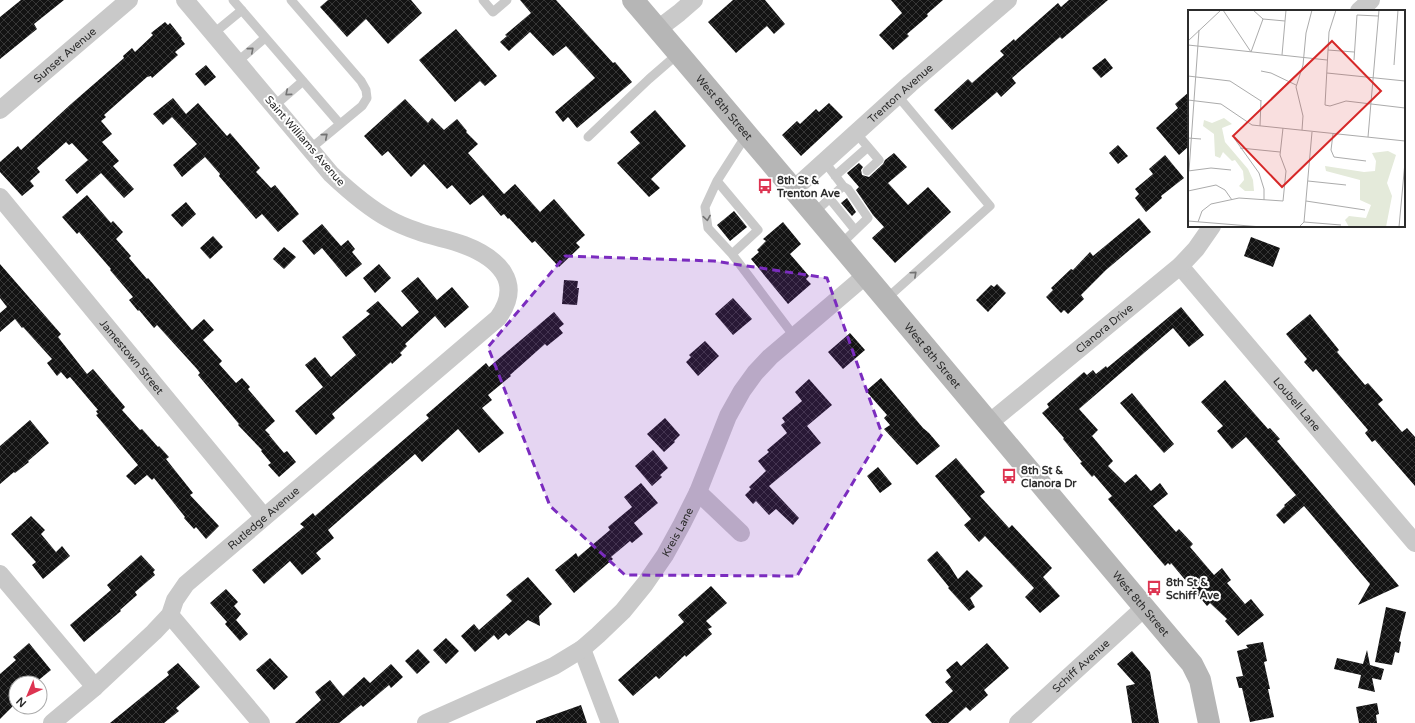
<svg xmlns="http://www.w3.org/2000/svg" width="1415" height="723" viewBox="0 0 1415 723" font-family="'Varela Round',sans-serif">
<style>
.building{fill:url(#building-cross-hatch)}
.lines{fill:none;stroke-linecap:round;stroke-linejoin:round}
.lane{stroke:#c9c9c9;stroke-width:9}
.street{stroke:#c9c9c9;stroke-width:18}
.secondary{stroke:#b6b6b6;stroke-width:22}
.oneway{stroke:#737373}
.marked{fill:#7b2cbf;fill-opacity:0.2;stroke:#7b2cbf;stroke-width:3;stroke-dasharray:8 5;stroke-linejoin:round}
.labels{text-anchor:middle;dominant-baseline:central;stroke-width:4;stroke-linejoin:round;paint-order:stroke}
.street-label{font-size:11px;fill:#2c2c2c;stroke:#fff}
.poi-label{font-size:11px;font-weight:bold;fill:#2c2c2c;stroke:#fff;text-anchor:start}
.inset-road{fill:none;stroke:#ababab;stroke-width:1}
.view{fill:#d62828;fill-opacity:0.15;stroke:#d62828;stroke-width:2}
.inset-edge{fill:none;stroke:#2c2c2c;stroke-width:2}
</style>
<defs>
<pattern id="building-cross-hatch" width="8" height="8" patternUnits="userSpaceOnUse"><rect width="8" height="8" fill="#131313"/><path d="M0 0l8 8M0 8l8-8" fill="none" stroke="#363636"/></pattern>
</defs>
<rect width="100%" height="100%" fill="#fff"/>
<path class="building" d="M21 0H64L34 24 37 29 0 59V17Z
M328 0H411L422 13 388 44 366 19 347 37 320 7Z
M520 0H556L613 63 615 62 632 82 577 128 568 117 563 122 555 112 595 78 566 46 553 56 530 32 509 51 500 42 507 36 505 35 531 13Z
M733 0H765L785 24 774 34 767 26 736 53 708 22Z
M891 0H943L927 14 928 16 907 34 909 36 893 50 879 35 902 13Z
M1069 0H1108L1062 39 1060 37 1012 78 1016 83 1001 97 997 92 952 130 934 110 968 79 972 83 1004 55 1000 51 1014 39 1015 41 1058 3 1061 7Z
M165 22 168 25 170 23 182 38 181 39 185 44 175 52 178 55 152 78 151 76 147 77 104 115 106 117 101 121 112 134 102 142 119 161 113 166 134 189 124 198 101 173 77 194 65 180 88 160 72 143 69 145 66 142 37 168 40 172 30 181 34 186 22 196 0 172V162L18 146 21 150 71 104 124 58 123 56 132 48 135 52 153 35 151 33Z
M456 29 497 76 485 86 480 81 455 102 419 60Z
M1105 58 1113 68 1101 78 1092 68Z
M206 65 216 77 205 86 195 74Z
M1189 92V146L1179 155 1156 128 1178 108 1175 104Z
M173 98 186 114 198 103 227 136 230 133 260 168 256 172 271 188 275 185 299 214 278 232 262 214 256 219 219 176 220 174 205 157 182 177 173 165 197 144 172 117 163 125 153 114Z
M405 99 428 123 432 118 444 130 457 119 467 131 466 132 478 144 468 153 504 194 515 184 540 212 554 199 585 235 576 243 580 247 559 267 535 241 532 243 509 218 508 219 504 214 501 216 483 195 470 205 452 185 447 189 424 164 411 177 388 151 382 156 364 136Z
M829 103 843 117 801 156 782 135 797 121 800 124 816 109 819 112Z
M655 110 686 146 651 179 660 188 649 197 617 163 640 143 630 132Z
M1118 145 1128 156 1118 164 1109 153Z
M894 153 907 167 888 183 908 205 928 187 951 212 895 263 872 238 884 227 873 215 856 190 859 187 847 173 859 163 863 167 861 170 862 175 869 177 883 164 885 160Z
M1165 155 1184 178 1161 196 1162 198 1146 212 1135 198 1139 194 1135 189 1153 174 1149 169Z
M87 195 111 223 113 221 123 232 116 239 131 256 129 258 147 279 148 278 192 330 204 319 214 330 203 340 222 361 219 364 236 383 242 378 250 387 248 389 275 421 265 430 270 435H269L284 453 287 451 296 462 279 477 268 465 271 463 261 451 262 450 238 425 239 424 198 375 200 373 197 369 157 325 154 328 139 310 138 311 129 300 133 297 110 270 111 269 79 232 77 234 62 217Z
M847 198 856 212 852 216 841 203Z
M186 202 196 214 182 227 171 215Z
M734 211 747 227 730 241 717 225Z
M1139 218 1151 232 1106 270 1081 295 1084 299 1068 314 1064 310 1061 313 1046 297 1053 290 1051 288 1071 269 1073 270 1090 252 1093 256Z
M783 222 801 244 790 254 809 276 806 279 811 284 788 304 751 259 759 252 757 250 766 241 763 239Z
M322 224 341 246 348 240 355 249 352 252 362 264 346 277 322 248 314 255 302 241Z
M213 236 223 247 210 259 200 248Z
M1251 237 1280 248 1273 267 1244 256Z
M284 247 296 257 284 269 273 259Z
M0 264 61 334 58 337 87 374 93 369 125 407 122 410 140 430 142 429 158 447 159 446 169 457 166 459 193 493 190 495 219 526 206 539 196 527 194 529 184 518 185 517 154 478 152 480 147 475 135 485 126 476 138 465 96 415 98 414 96 411 98 410 70 377 67 379 61 372 57 376 47 363 52 359 23 327 22 328 15 319 0 332V313L7 307 0 298Z
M379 264 391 278 375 293 363 278Z
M418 277 437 300 452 287 469 307 445 328 435 316 405 344 407 346 400 353 402 355 392 364 391 362 332 414 335 418 316 435 295 411 323 387 305 365 315 357 331 377 356 355 342 337 370 314 366 311 378 301 402 327 419 312 401 291Z
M564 280 578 281 577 288H579L577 305 562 304Z
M997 284 1006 293 988 312 976 300 991 285 994 287Z
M733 298 752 319 733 335 715 314Z
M1181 307 1204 335 1189 347 1173 328 1079 409 1098 430 1092 436 1113 461 1108 466 1125 483 1136 474 1151 491 1160 483 1168 494 1153 506 1176 532 1179 529 1193 544 1190 547 1214 575 1222 568 1231 580 1227 583 1245 604 1251 599 1264 615 1238 636 1225 621 1227 619 1210 603 1207 606 1171 563 1170 565 1168 563 1165 566 1108 499 1112 496 1094 475 1092 477 1080 463 1082 462 1063 439 1064 438 1042 413 1049 407 1047 404 1084 372 1087 375 1093 370 1096 374 1106 366 1107 368Z
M554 312 564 324 559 328 563 333 547 346 545 344 510 375 511 376 488 395 492 400 482 408 504 433 479 453 458 429 422 462 415 454 328 530 334 538 316 553 321 559 302 575 290 561 264 584 252 570 304 527 300 524 313 513 315 516 429 418 426 415 486 363 489 367Z
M1310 314 1339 350 1337 352 1365 385 1368 383 1383 400 1378 404 1402 432 1407 428 1415 437V486L1375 440 1372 442 1365 433 1368 430 1316 369 1313 372 1304 362 1307 359 1286 334Z
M850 333 865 350 843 369 828 352Z
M705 341 719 356 698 376 686 362 691 357 689 355Z
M881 378 923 428 929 433 940 446 917 465 884 429 890 425 884 418 887 415 866 391Z
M809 379 832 405 807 426 821 443 769 486 799 518 793 525 776 509 769 515 756 501 753 504 745 495 751 489 749 487 766 471 758 461 769 452 767 450 787 433 781 425 785 422 782 418 802 401 795 392Z
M1225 380 1268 429 1270 428 1280 439 1277 441 1399 586 1358 605 1370 584 1304 506 1284 524 1276 515 1285 506 1284 505 1296 495 1246 437 1232 449 1217 431 1223 426 1201 402Z
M1132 393 1174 444 1164 453 1120 403Z
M665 418 680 435 674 441 675 442 664 452 647 434Z
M30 420 49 443 28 461 29 462 15 473 14 472 0 484V446Z
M653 450 668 468 660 475 662 477 652 486 635 466Z
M956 458 985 492 980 496 1009 528 1012 525 1052 568 1043 577 1060 596 1040 613 1025 597 1034 588 985 536 979 542 964 525 971 519 935 476Z
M878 467 892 484 880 493 867 476Z
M641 483 658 503 634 523 643 534 632 543 630 541 611 557 613 559 574 593 555 570 576 553 578 557 610 530 608 527 632 507 624 497Z
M31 516 45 530 41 534 56 552 62 546 70 556 43 579 32 565 36 562 11 534Z
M937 551 949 565 958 579 967 570 983 586 970 598 975 607 969 611 948 588 949 587 927 560Z
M141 555 155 570 153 572 155 575 135 592 137 595 120 610 121 611 84 642 70 625 111 590 107 585Z
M528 577 552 604 539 616 540 626 528 620 509 636 506 633 498 640 494 635 475 652 461 636 474 624 479 630 512 601 506 595Z
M711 586 727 603 706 621 712 627 708 629 712 634 686 657 685 655 659 679 656 676 633 696 618 680 684 622 678 615Z
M226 589 238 602 234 606 241 614 236 620 248 634 240 641 225 624 227 622 210 603Z
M1386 607 1406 612 1399 641 1401 642 1399 653 1395 652 1392 665 1375 662Z
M446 638 459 651 446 664 433 650Z
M1263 642 1267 661 1264 662 1270 689H1268L1274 717 1250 722 1242 688H1239L1236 677 1243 676 1237 651 1248 648 1246 645Z
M29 643 51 670 35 683H16V703L0 719V674L16 660 13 657Z
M987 643 1009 668 984 690 988 695 970 711 966 707 948 723H932L925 715 953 691 945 682 951 677 946 670 957 661 961 666Z
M418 649 430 662 417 674 405 661Z
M1367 650 1370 665 1384 669 1381 680 1372 678 1375 692 1358 688 1361 675 1334 669 1337 658 1363 664Z
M1132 651 1150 672 1159 723H1132L1126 686 1135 684 1117 664Z
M270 658 288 677 274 690 256 670Z
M178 663 200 687 176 708 179 711 164 723H110L169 675 167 672Z
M391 664 403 677 391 688 389 685 363 707 361 705 339 723H295L321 700 315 692 330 680 343 696 364 677 370 683Z
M1377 703 1379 714 1376 715 1377 723H1359L1356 707Z
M581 705 587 723H536V721Z"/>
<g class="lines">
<path class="lane" d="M233 0 340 124
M291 0 361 81 366 90 367 98 362 106 310 149
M483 0 493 12 507 0
M214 33 242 10
M237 62 265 38
M274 106 303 81
M588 137 649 79 679 53
M867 171 879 160 868 147
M835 176 868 147 856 133
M717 181 758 230 732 254 708 228 705 207 717 181 747 134
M830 199 855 230
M814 213 843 186 824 161
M840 245 868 218 848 189 843 186
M732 254 794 336
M885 300 990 206 897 95"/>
<g class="street">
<path d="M1359 11 1371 0"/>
<path d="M658 29 679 13 694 0"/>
<path id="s1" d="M0 110 129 0"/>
<path id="s2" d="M794 189 910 84 1008 0"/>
<path id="s3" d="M0 197 264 517"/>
<path id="s4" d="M1180 266 1415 543"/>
<path id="s5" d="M989 423 1180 266 1196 249 1212 226"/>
<path d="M698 492 741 533"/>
<path d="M0 574 95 687"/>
<path d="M170 615 261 723"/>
<path d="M582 649 610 723"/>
<path id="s6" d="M52 723 95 687 154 632 170 615 175 600 186 584 498 318C524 282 498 258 464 245 449 239 432 237 417 231 408 228 398 224 389 219 367 207 349 191 331 174L185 0"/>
<path id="s7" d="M426 723 554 666 582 649 598 635 623 611 645 584 665 555 682 524 698 492 728 416 742 391 755 373 770 357 865 276"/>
<path id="s8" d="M1018 723 1144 608"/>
</g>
<path class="secondary" id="s9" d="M633 0C821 220 1005 443 1192 664L1200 680 1209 723"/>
</g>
<defs><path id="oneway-chevron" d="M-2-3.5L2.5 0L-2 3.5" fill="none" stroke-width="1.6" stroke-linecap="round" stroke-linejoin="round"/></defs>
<g class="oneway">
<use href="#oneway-chevron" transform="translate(251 50) rotate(-41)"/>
<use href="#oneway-chevron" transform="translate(288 93) rotate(140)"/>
<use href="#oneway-chevron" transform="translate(325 136) rotate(-40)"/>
<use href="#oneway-chevron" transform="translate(707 218) rotate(81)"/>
<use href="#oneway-chevron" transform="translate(914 274) rotate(-42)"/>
</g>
<path class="marked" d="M565 256 714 261 827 278 882 434 797 576 625 575 550 506 488 347Z"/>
<defs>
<symbol id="bus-bare" viewBox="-9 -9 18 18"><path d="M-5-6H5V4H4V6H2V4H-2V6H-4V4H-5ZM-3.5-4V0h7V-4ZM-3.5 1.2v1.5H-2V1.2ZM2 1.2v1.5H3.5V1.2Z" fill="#dd3451" stroke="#fff" stroke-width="2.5" paint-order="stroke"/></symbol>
</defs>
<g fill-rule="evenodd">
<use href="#bus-bare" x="754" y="175" width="22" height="22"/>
<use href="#bus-bare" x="998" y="465" width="22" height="22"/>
<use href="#bus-bare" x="1143" y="577" width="22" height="22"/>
</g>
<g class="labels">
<g class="street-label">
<text stroke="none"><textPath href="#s1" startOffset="85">Sunset Avenue</textPath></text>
<text stroke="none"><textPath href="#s2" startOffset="143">Trenton Avenue</textPath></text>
<text stroke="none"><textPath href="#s9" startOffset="141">West 8th Street</textPath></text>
<text transform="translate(305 141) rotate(49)">Saint Williams Avenue</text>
<text stroke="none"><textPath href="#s5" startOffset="149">Clanora Drive</textPath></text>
<text stroke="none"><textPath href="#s9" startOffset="465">West 8th Street</textPath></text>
<text stroke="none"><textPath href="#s3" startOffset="207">Jamestown Street</textPath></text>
<text stroke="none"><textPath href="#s4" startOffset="181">Loubell Lane</textPath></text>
<text stroke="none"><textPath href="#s6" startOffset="297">Rutledge Avenue</textPath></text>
<text stroke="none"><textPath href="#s7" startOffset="325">Kreis Lane</textPath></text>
<text stroke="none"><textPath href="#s9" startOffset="789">West 8th Street</textPath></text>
<text stroke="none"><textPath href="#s8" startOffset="85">Schiff Avenue</textPath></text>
</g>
<g class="poi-label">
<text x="777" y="180">8th St &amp;<tspan x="777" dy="13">Trenton Ave</tspan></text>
<text x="1021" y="470">8th St &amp;<tspan x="1021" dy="13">Clanora Dr</tspan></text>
<text x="1166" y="582">8th St &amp;<tspan x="1166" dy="13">Schiff Ave</tspan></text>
</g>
</g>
<g transform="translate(1188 10)">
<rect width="217" height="217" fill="#fff"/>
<path d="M36 108 44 114 34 118 37 132 60 159 65 170 66 181H57L51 176 56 170 55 161 47 150 44 151 35 142 32 148 27 146 26 124 15 116 16 110 24 113ZM200 141 208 145 199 173 204 186 198 217H161L157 210 161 206 178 208 183 195 172 190V170L138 161 137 156 176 162 187 161 188 151 184 143Z" fill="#e4eada"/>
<path class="inset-road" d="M35 0 63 42M65 0 75 9 97 11M148 0 141 22 137 95 142 96 158 91 217 98M0 31 33 0M0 35 139 50M140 40 166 42M63 42 75 9M94 45 98 0M166 50 169 5 190 6M206 55 210 0M73 61 83 63 108 75M139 63 217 71M0 66 42 71 73 91M0 90 33 94 64 115 217 131M72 116 73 90M114 120 115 106 108 77 115 55 118 23 124 0M145 124 143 140 146 147 178 151M180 127 191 0M0 128 13 129M46 128 71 163 76 179V190M52 138 92 142M0 161 23 158 43 160M1 161 11 20M120 171 158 175M0 181 28 175 37 180 44 190M118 191 177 200M0 211 74 217M10 212 14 201 23 194 51 188 95 191 98 161 92 145 95 118M116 212 153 215M111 217 116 212 124 122M211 217 217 152"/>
<path class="view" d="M144 31 193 81 94 177 45 126Z"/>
<rect width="217" height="217" class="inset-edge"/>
</g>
<g transform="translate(28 695) rotate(224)"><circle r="19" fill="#ffffff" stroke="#ababab"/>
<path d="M0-3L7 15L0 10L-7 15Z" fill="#dd3451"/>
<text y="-6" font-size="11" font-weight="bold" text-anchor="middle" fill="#2c2c2c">N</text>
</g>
</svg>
